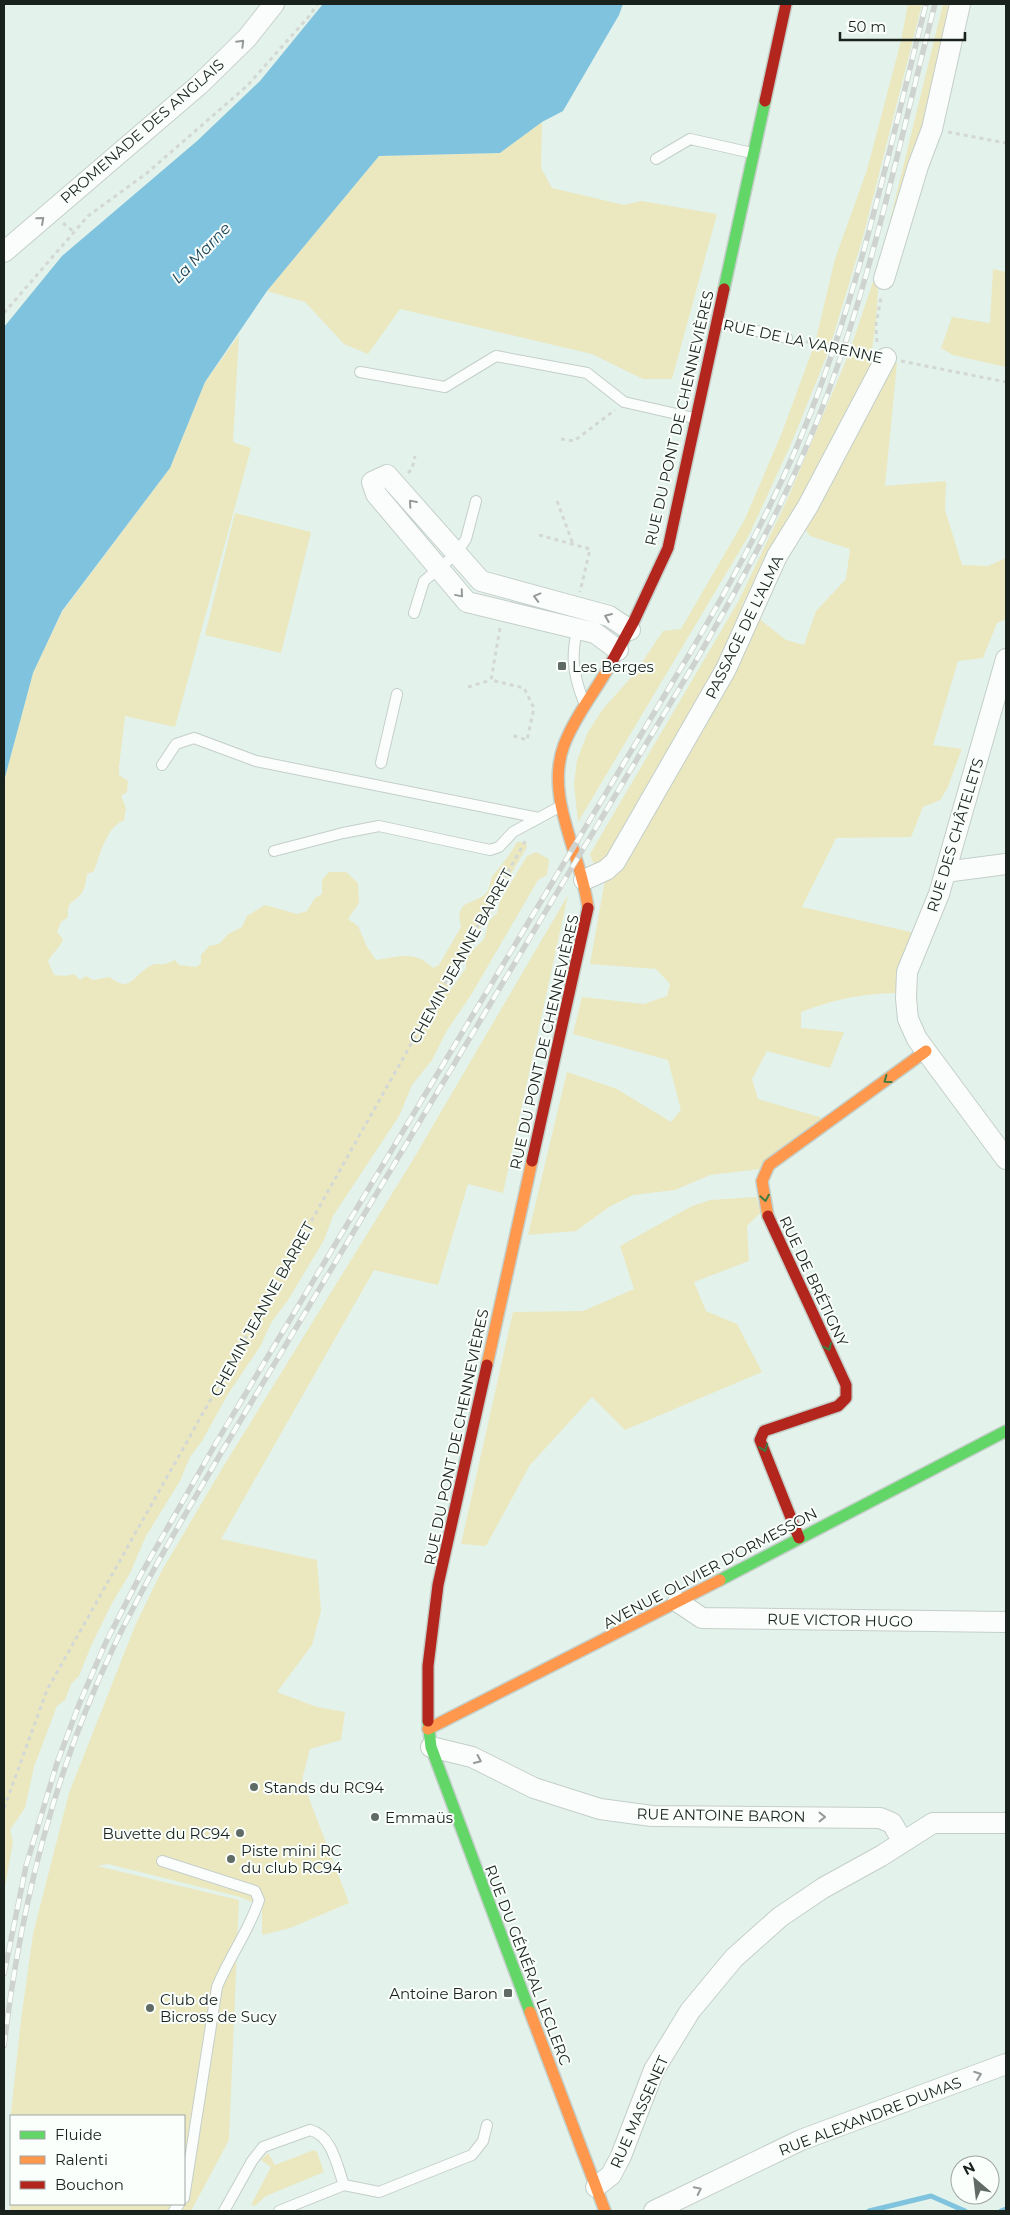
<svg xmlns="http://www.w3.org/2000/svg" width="1010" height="2215" viewBox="0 0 1010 2215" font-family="Montserrat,sans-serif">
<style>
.green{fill:#ebe8c0;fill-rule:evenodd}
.water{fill:#80c3de}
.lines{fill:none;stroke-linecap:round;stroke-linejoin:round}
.stream{stroke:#80c3de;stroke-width:5}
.lane-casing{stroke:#c4cfc9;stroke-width:12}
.street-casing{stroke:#c4cfc9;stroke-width:22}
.fast-casing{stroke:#c4cfc9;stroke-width:14}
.slow-casing{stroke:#c4cfc9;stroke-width:14}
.jam-casing{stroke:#c4cfc9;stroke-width:14}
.path{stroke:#d3d8d5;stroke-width:3;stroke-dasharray:4 4;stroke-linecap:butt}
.lane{stroke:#fbfdfc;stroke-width:10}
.street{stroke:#fbfdfc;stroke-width:20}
.fast{stroke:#63d668;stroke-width:11}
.slow{stroke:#ff974d;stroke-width:11}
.jam{stroke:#b3261e;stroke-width:11}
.rail-casing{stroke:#ced3d0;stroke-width:5.5}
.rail{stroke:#fafffc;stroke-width:4;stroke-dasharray:11;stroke-linecap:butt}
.path-bridge{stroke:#d3d8d5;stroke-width:3;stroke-dasharray:4 4;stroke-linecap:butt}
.oneway{stroke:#959a98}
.oneway2{stroke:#3e7c42}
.poi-dot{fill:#606b65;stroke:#fafffc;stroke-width:2}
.labels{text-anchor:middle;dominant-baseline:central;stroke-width:4;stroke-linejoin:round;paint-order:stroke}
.street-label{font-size:15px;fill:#19221d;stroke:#fafffc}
.poi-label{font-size:15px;fill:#19221d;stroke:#fafffc;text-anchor:start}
.water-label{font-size:16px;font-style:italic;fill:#21475a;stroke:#fafffc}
</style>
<rect width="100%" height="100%" fill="#e3f2ea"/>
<path class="green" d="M908 4H922L863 237 829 350 791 444 749 535 578 822 574 784 577 760 588 732 603 709 635 673 663 631 681 629 745 519 781 435 815 343 835 259 867 170 901 41Z
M943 4H956L944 55 930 91 917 151 880 261 876 321 871 358 897 363 885 486 946 481 945 510 962 565 988 566 1006 558V619L997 623 983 658 958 661 933 745 962 749 947 789 940 800 923 807 911 837 836 838 802 907 915 933 897 993C860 994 836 999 801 1012V1028L844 1032 830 1068 767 1051 752 1079 758 1099 823 1118 760 1169 710 1175 675 1190 633 1195 609 1207 576 1231 528 1235 567 1072 617 1089 671 1122 681 1110 668 1060 573 1034 582 997 644 1004 667 996 670 984 656 969 590 964 605 880 595 868 590 854 738 602 787 500 848 356 880 261ZM795 514 810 536 850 549 846 579 816 611 804 645 786 640 742 605Z
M542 122 541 168 552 188 624 205 641 201 717 214 672 379H643L592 354 400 309 368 354 344 344 305 302 267 291 379 156 500 153Z
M993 269 1006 272V367L953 355 941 348 952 317 990 323Z
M239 335 233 442 251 448 175 727 125 716 119 767V775L128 781 127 792 121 796 126 808 124 820C106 828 101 852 94 871L87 874C86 880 85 890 81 894 72 904 67 901 68 917L61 922 57 932 63 939C60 948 53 952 48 961L54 975 65 976 74 974 80 980 86 976 93 980 110 977C131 995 134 973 152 965 156 963 160 965 164 964 167 964 172 961 175 960L179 965 196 967 201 963V955L209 946 219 944 228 934 242 927 247 916 265 905 297 914 307 911 315 898 322 894V880L329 872H346L358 883 359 903 348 919 358 926 367 947 376 960C398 957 415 950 433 968L439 965 461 927 459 914 463 906C470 901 482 899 487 892 491 887 489 879 494 874 502 865 511 853 517 842H526L527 847 494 902 492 912 483 922 475 941 444 983 448 985 449 992 466 968V961L470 953 484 939 489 921 497 913 500 901 527 856 536 852 549 859 547 875 538 880 471 995 446 1032 432 1060 412 1085 399 1116 333 1216 324 1240 288 1300 271 1323 261 1345 228 1394 202 1441 190 1457 180 1481 146 1536 130 1573 111 1605 91 1646 79 1676 71 1684 65 1700 57 1706 34 1767 25 1808 10 1830 13 1842 4 1892V781L33 673 62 612 170 468 205 382Z
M235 513 311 532 281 653 205 635Z
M568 895 503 1193 468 1184 438 1285 374 1270 221 1539 317 1560 321 1611 312 1645 277 1692 317 1707 345 1712 341 1740 310 1749 302 1780 349 1903 290 1928 262 1935V1906L240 1897 108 1864 97 1866 239 1900 229 2140 191 2211H10L11 2113 21 2020 33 1934 69 1793 135 1626 161 1572 223 1467 411 1163ZM11 2116H184V2204H11Z
M756 1197 761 1212 747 1226 749 1261 694 1282 706 1311 737 1324 762 1372 625 1430 592 1397 530 1465 486 1546 461 1544 513 1312 583 1311 634 1289 620 1246 692 1206 710 1200Z
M314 2150 317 2152 324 2172 266 2196 255 2206 251 2205 271 2167 261 2160 268 2153 275 2165Z"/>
<path class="water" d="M323 4H623L619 15 563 111 542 122 500 153 379 156 267 291 205 382 170 468 62 611 33 673 4 781V327L62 256 197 141 260 81Z"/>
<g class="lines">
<path class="stream" d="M869 2211 931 2196 965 2211
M1001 2211 1006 2209"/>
<defs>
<path id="lane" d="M656 159 690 139 752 153
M717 322 787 338
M360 372 445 387 496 356 587 373 624 402 694 418
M414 613 424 581 456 554 466 539 476 501
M579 625C570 652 573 674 583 700
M381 763 397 694
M162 765 176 744 194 738 256 761 539 818
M274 851 343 833 379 826 490 850 499 847 513 832 561 806
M162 1861 255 1891 259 1900C249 1931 229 1957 217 1987L184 2198
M344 2185 379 2192 472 2155 483 2141 487 2125
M174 2211 179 2204
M224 2211 252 2161 263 2147 310 2130C332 2135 337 2166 344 2185L279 2211"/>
<path id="street" d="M4 252 199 85 247 38 274 4
M884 279 918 166 932 129 960 4
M618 650 595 633 467 602 376 494 372 482 387 475 481 581 609 616 630 630
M1006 659 939 894 907 972 906 998 908 1019 917 1039 1006 1159
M945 872 1006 864
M584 880 606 870 615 862 726 669 777 556 808 506 886 358
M678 1602 702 1618 1006 1622
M431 1747 472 1757 534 1788 600 1809 652 1816 880 1818 892 1823 903 1842
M596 2187 611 2175 621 2156 654 2070 690 2011 734 1958 780 1917 823 1888 881 1856 933 1823H1006
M654 2211 801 2140 1006 2064"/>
<path id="fast" d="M724 289 765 101
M720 1580 1006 1431
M428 1721 431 1747 530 2012"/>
<path id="slow" d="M588 908C582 855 544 798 564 745 575 716 595 692 610 665
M768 1216 762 1181 769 1165 926 1051
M487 1365 532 1161
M428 1729 720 1580
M530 2012 605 2211"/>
<path id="jam" d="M765 101 786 4
M610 665 634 621 668 548 724 289
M532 1161 588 908
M768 1216 846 1385V1398L838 1406 764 1431 760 1440 799 1538
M428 1721V1666L438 1585 487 1365"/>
</defs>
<use href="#lane" class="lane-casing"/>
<use href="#street" class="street-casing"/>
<use href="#fast" class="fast-casing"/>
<use href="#slow" class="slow-casing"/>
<use href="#jam" class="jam-casing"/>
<path class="path" d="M948 132 1006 143
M63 223 73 231
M4 313 88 216 147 173 247 86 311 14 317 4
M798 340 826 346
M877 342 876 325 881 297
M901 361 1006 382
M561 439 574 441 615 410
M408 473 412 469 415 456
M557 501 573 544
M539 535 590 549 580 592
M500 628 491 680 524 688 534 708 527 740 511 735
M468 687 491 680
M4 1808 47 1690 526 840"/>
<use href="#lane" class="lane"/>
<use href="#street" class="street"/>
<use href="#fast" class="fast"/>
<use href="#slow" class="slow"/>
<use href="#jam" class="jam"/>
<defs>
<path id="rail" d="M4 1974 26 1866 57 1763 80 1702 106 1642 140 1576 216 1443 690 653C739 569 785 484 818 393 865 267 893 134 926 4
M4 2046C20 1908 54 1772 114 1646 147 1578 186 1513 224 1448L697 659C746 574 792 489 826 398 874 270 901 135 935 4"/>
</defs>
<use href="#rail" class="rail-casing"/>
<use href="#rail" class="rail"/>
<path class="path-bridge" d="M826 346 873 355"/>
</g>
<defs><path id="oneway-chevron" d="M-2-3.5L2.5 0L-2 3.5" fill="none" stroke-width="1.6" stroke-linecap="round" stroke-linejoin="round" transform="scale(1.25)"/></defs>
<g class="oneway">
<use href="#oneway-chevron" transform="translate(241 43) rotate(-45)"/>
<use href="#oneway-chevron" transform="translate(41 220) rotate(-41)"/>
<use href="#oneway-chevron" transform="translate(412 503) rotate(-131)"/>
<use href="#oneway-chevron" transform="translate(460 594) rotate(50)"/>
<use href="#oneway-chevron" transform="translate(537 597) rotate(-165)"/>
<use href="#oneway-chevron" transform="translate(608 617) rotate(-157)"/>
<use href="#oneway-chevron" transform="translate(478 1760) rotate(25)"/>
<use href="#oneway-chevron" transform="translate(822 1817)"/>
<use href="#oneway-chevron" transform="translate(978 2075) rotate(-20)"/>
<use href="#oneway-chevron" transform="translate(698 2190) rotate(-26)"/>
</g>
<g class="oneway2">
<use href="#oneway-chevron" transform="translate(887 1080) rotate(144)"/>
<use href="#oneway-chevron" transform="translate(765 1198) rotate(80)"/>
<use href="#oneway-chevron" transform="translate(828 1347) rotate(65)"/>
<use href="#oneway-chevron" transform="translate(764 1448) rotate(68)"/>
</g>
<g class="poi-dot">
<rect x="557" y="661" width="10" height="10" rx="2.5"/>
<circle cx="254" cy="1787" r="5"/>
<circle cx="375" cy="1817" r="5"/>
<circle cx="240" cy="1833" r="5"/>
<circle cx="231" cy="1859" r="5"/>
<rect x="503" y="1988" width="10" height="10" rx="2.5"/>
<circle cx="150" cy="2008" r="5"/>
</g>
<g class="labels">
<g class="street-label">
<text transform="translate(142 131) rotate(-41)">PROMENADE DES ANGLAIS</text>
<text transform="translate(803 341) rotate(12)">RUE DE LA VARENNE</text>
<text transform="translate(679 418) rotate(-77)">RUE DU PONT DE CHENNEVIÈRES</text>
<text transform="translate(744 627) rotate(-64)">PASSAGE DE L'ALMA</text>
<text transform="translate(955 835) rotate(-73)">RUE DES CHÂTELETS</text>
<text transform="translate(461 956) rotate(-61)">CHEMIN JEANNE BARRET</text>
<text transform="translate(544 1042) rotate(-77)">RUE DU PONT DE CHENNEVIÈRES</text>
<text transform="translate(814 1281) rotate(65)">RUE DE BRÉTIGNY</text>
<text transform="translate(262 1309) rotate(-61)">CHEMIN JEANNE BARRET</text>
<text transform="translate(456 1437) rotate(-78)">RUE DU PONT DE CHENNEVIÈRES</text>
<text transform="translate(710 1568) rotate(-28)">AVENUE OLIVIER D'ORMESSON</text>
<text transform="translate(840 1620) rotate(1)">RUE VICTOR HUGO</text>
<text transform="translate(721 1815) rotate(1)">RUE ANTOINE BARON</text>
<text transform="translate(528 1965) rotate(69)">RUE DU GÉNÉRAL LECLERC</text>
<text transform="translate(639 2112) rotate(-66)">RUE MASSENET</text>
<text transform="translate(870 2116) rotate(-21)">RUE ALEXANDRE DUMAS</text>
</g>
<g class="poi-label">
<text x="572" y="666">Les Berges</text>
<text x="264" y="1787">Stands du RC94</text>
<text x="385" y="1817">Emmaüs</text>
<text x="230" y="1833" text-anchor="end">Buvette du RC94</text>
<text x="241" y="1850">Piste mini RC<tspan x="241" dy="17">du club RC94</tspan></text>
<text x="498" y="1993" text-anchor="end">Antoine Baron</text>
<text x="160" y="1999">Club de<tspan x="160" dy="17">Bicross de Sucy</tspan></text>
</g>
<g class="water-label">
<text transform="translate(201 253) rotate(-46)">La Marne</text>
</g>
</g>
<rect width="1010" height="2215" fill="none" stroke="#19221d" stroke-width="10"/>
<rect x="10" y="2115" width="175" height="90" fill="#fafffc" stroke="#a0a7a3"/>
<rect x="20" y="2131" width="25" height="8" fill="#63d668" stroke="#a0a7a3"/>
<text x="55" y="2140" font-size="15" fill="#19221d">Fluide</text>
<rect x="20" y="2156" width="25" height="8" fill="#ff974d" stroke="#a0a7a3"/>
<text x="55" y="2165" font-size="15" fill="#19221d">Ralenti</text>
<rect x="20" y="2181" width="25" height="8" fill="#b3261e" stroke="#a0a7a3"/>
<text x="55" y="2190" font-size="15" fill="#19221d">Bouchon</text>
<g transform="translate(975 2180) rotate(332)"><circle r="24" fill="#fafffc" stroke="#a0a7a3"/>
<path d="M0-4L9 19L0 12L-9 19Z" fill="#606b65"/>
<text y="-8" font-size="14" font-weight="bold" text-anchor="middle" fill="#19221d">N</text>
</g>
<path d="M840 32v8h125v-8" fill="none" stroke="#19221d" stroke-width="2.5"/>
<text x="848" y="32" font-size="15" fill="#19221d" stroke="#fafffc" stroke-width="4" paint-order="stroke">50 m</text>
</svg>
